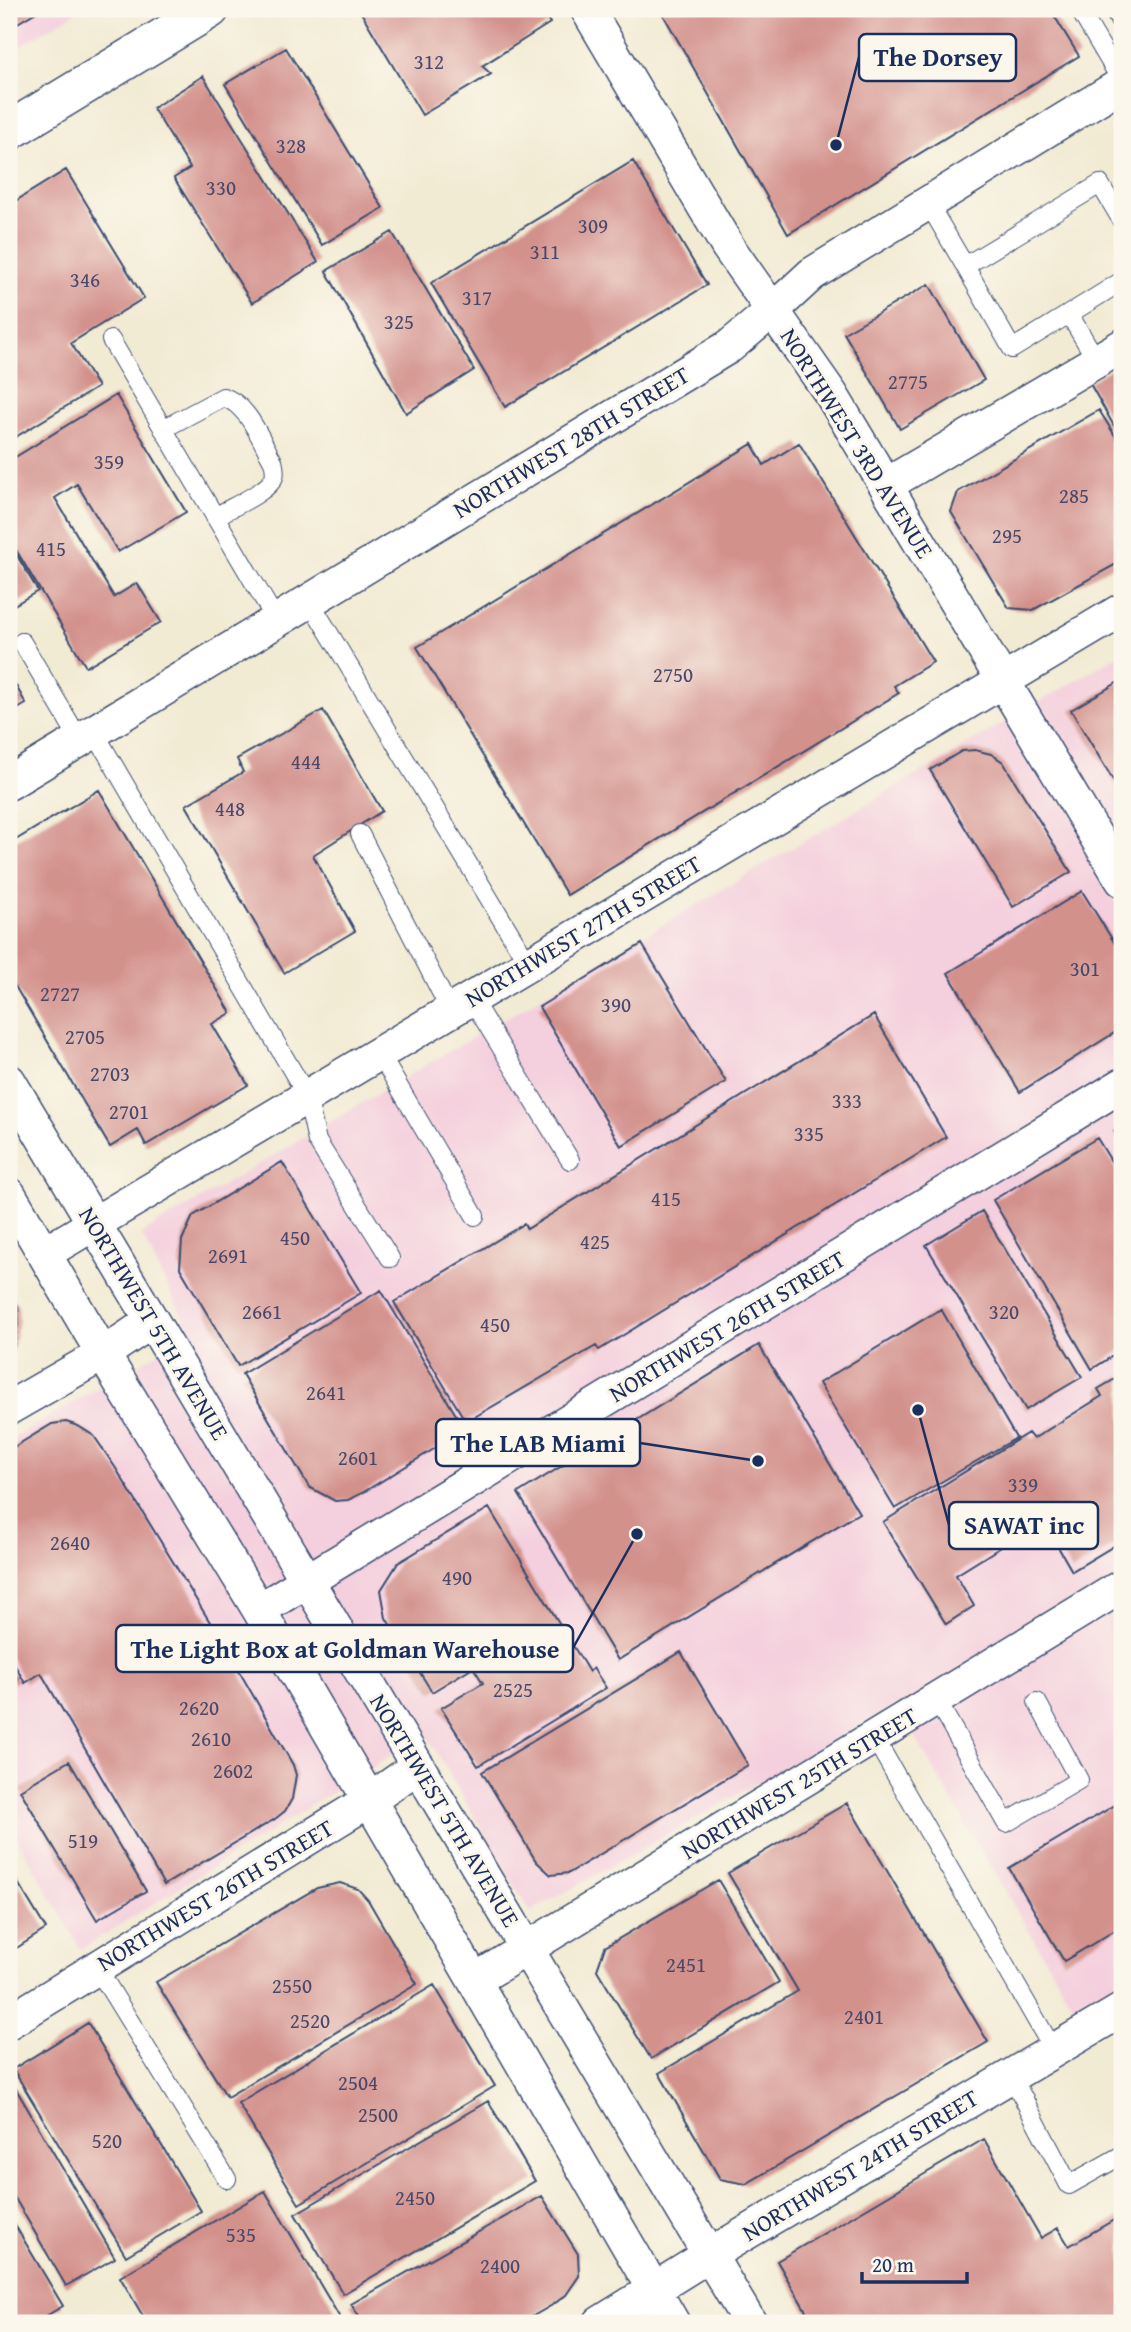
<svg xmlns="http://www.w3.org/2000/svg" width="1131" height="2332" viewBox="0 0 1131 2332" font-family="'Gentium Book Plus',serif">
<style>
.built{fill:#f4cfdd}
.building{fill:#d3918c}
.lines{fill:none;stroke-linecap:round;stroke-linejoin:round}
.lane-casing{stroke:#3b4b70;stroke-width:20}
.street-casing{stroke:#3b4b70;stroke-width:36}
.secondary-casing{stroke:#3b4b70;stroke-width:41}
.lane{stroke:#fff;stroke-width:18}
.street{stroke:#fff;stroke-width:33}
.secondary{stroke:#fff;stroke-width:38}
.labels{text-anchor:middle;dominant-baseline:central;stroke-width:6;stroke-linejoin:round;paint-order:stroke}
.number-label{font-size:21px;fill:#49486a}
.street-label{font-size:24px;fill:#1b2f5e;stroke:#fbf7ec}
.leader{fill:none;stroke:#1b2f5e;stroke-width:2.5}
.callout-dot{fill:#1b2f5e;stroke:#fbf7ec;stroke-width:2.5}
.callout{fill:#fbf7ec;stroke:#1b2f5e;stroke-width:2.5}
.callout-label{font-size:26px;text-anchor:middle;font-weight:bold;fill:#1b2f5e}
</style>
<rect width="100%" height="100%" fill="#fbf7ec"/>
<filter id="ink" filterUnits="userSpaceOnUse"><feTurbulence type="fractalNoise" baseFrequency=".0143" numOctaves="2"/><feDisplacementMap in="SourceGraphic" scale="14" xChannelSelector="R" yChannelSelector="G"/><feConvolveMatrix kernelMatrix="1 2 1 2 8 2 1 2 1" color-interpolation-filters="sRGB"/></filter>
<filter id="wash" filterUnits="userSpaceOnUse"><feTurbulence type="fractalNoise" baseFrequency=".00686" numOctaves="4" result="noise"/><feDisplacementMap in="SourceGraphic" scale="28" xChannelSelector="R" yChannelSelector="G"/><feGaussianBlur stdDeviation="1.57" result="paint"/><feColorMatrix in="noise" values="0 0 0 0 0 0 0 0 0 0 0 0 0 0 0 0 0 1.4 0 .05"/><feComposite in="paint" operator="in"/></filter>
<g filter="url(#wash)">
<rect width="100%" height="100%" fill="#f2ebd4"/>
<path class="built" d="M9 9H82L9 52Z
M1122 653V1992L1080 2018 896 1705 530 1912 426 1734 81 1949 9 1825V1441L191 1333 141 1234Z"/>
<g id="blocks">
<path class="building" d="M9 9H41L9 28Z
M359 9H541L550 23 482 66 491 74 422 115Z
M660 9H1050L1079 56 788 234Z
M1102 9H1122V42Z
M286 48 383 208 322 245 225 84Z
M203 76 318 262 252 303 174 178 190 168 153 108Z
M633 161 707 285 505 407 431 283Z
M66 170 144 298 71 343 98 387 9 441V205Z
M392 232 474 370 406 413 326 271Z
M929 284 984 380 900 429 844 333Z
M1122 362V440L1089 382Z
M116 395 186 512 118 552 77 484 55 498 114 597 137 583 161 622 86 667 9 538V461Z
M1099 410 1122 447V561L1033 610 1009 608 951 512 958 492Z
M799 443 933 662 894 686 899 693 567 895 417 647 752 444 764 465Z
M9 542 38 591 9 608Z
M9 673 26 704 9 714Z
M1122 680V795L1071 710Z
M323 710 382 811 313 855 355 931 284 973 186 805 243 772 237 759Z
M975 750 991 754 1003 762 1071 872 1013 907 930 770 962 751Z
M99 790 231 1013 212 1024 248 1085 146 1145 138 1130 110 1147 9 976V844Z
M1082 891 1122 955V1028L1020 1092 948 973Z
M642 944 726 1082 621 1146 539 1007Z
M874 1015 946 1137 599 1350 596 1346 466 1422 394 1302 524 1224 527 1229Z
M1122 1126V1145L1114 1131Z
M1097 1138 1122 1179V1350L1092 1369 993 1200Z
M282 1162 361 1293 238 1366 180 1268 182 1240 193 1216Z
M982 1211 1082 1377 1026 1410 926 1245Z
M381 1290 465 1430 362 1493 348 1500 335 1501 309 1487 242 1374Z
M9 1291 18 1306 19 1320 13 1350 9 1352Z
M941 1309 1016 1438 895 1509 819 1383Z
M759 1345 859 1513 618 1660 518 1493Z
M1122 1375V1541L1072 1571 1043 1521 956 1575 974 1606 946 1624 883 1522 1028 1433 1033 1439 1102 1396 1098 1389Z
M66 1422 78 1426 94 1436 115 1467 227 1650 293 1765 296 1775 292 1799 285 1811 275 1819 164 1885 41 1673 25 1683 9 1655V1450L52 1424Z
M489 1508 589 1672 593 1668 606 1688 478 1766 441 1708 483 1683 473 1667 432 1692 386 1618 381 1590 398 1563Z
M681 1652 748 1765 569 1873 551 1875 536 1861 482 1772Z
M9 1664 18 1680 9 1686Z
M69 1761 146 1891 97 1920 20 1790Z
M1122 1801V1926L1064 1961 1009 1868Z
M847 1803 988 2042 746 2184 720 2179 659 2073 798 1991 728 1873Z
M9 1868 46 1929 9 1953Z
M718 1880 779 1982 651 2059 597 1970 605 1947Z
M340 1883 358 1889 368 1900 417 1984 227 2097 156 1982 317 1888Z
M434 1985 495 2086 299 2204 238 2103Z
M88 2023 201 2211 126 2256 13 2069Z
M9 2077 115 2258 66 2286 9 2188Z
M488 2101 535 2181 343 2294 295 2214Z
M984 2139 1041 2238 1058 2228 1069 2246 1119 2217 1122 2224V2323H813L777 2261Z
M265 2191 343 2323H147L120 2277Z
M542 2196 578 2254 579 2276 566 2295 554 2304 521 2323H363L351 2304Z
M9 2215 63 2306 34 2323H9Z"/>
</g>
</g>
<g filter="url(#ink)">
<use href="#blocks" fill-opacity="0" stroke="#3b4b70" stroke-width="2"/>
<g class="lines">
<defs>
<path id="lane" d="M1079 9 1122 82
M928 203 965 266 1100 184 1122 221
M965 266 1012 349 1069 314
M111 340 276 620
M1097 361 1069 314 1122 281
M163 429 223 397C248 404 260 439 273 461 274 466 276 471 274 477 269 492 229 508 215 517
M309 600 528 963
M22 642 79 739
M93 730 307 1096 317 1141 390 1258
M360 834 450 1010
M471 998 570 1160
M379 1053 475 1216
M936 1699 1006 1823 1079 1780 1037 1702
M874 1737 1054 2051
M97 1968 227 2179
M1011 2075 1069 2185 1122 2155"/>
<path id="street" d="M587 9 728 247 831 394 1122 880
M886 485 1122 346
M9 783 730 346 773 310 812 274 1122 84
M9 1081 750 2323
M9 1194 103 1354 259 1610 673 2323
M45 1253 1122 610
M9 1408 103 1354 152 1321
M259 1610 1122 1085
M475 1980 1122 1586
M9 2022 370 1800 418 1766
M600 2323 709 2255 1122 2010"/>
<path id="secondary" d="M9 131 210 9"/>
</defs>
<use href="#lane" class="lane-casing"/>
<use href="#street" class="street-casing"/>
<use href="#secondary" class="secondary-casing"/>
<use href="#lane" class="lane"/>
<use href="#street" class="street"/>
<use href="#secondary" class="secondary"/>
</g>
</g>
<g class="labels">
<g class="number-label">
<text x="429" y="61">312</text>
<text x="291" y="145">328</text>
<text x="221" y="187">330</text>
<text x="593" y="225">309</text>
<text x="545" y="251">311</text>
<text x="85" y="279">346</text>
<text x="477" y="297">317</text>
<text x="399" y="321">325</text>
<text x="908" y="381">2775</text>
<text x="109" y="461">359</text>
<text x="1074" y="495">285</text>
<text x="1007" y="535">295</text>
<text x="51" y="548">415</text>
<text x="673" y="674">2750</text>
<text x="306" y="761">444</text>
<text x="230" y="808">448</text>
<text x="1085" y="968">301</text>
<text x="60" y="993">2727</text>
<text x="616" y="1004">390</text>
<text x="85" y="1036">2705</text>
<text x="110" y="1073">2703</text>
<text x="847" y="1100">333</text>
<text x="129" y="1111">2701</text>
<text x="809" y="1133">335</text>
<text x="666" y="1198">415</text>
<text x="295" y="1237">450</text>
<text x="595" y="1241">425</text>
<text x="228" y="1255">2691</text>
<text x="262" y="1311">2661</text>
<text x="1004" y="1311">320</text>
<text x="495" y="1324">450</text>
<text x="326" y="1392">2641</text>
<text x="358" y="1457">2601</text>
<text x="1023" y="1484">339</text>
<text x="70" y="1542">2640</text>
<text x="457" y="1577">490</text>
<text x="513" y="1689">2525</text>
<text x="199" y="1707">2620</text>
<text x="211" y="1738">2610</text>
<text x="233" y="1770">2602</text>
<text x="83" y="1840">519</text>
<text x="686" y="1964">2451</text>
<text x="292" y="1985">2550</text>
<text x="864" y="2016">2401</text>
<text x="310" y="2020">2520</text>
<text x="358" y="2082">2504</text>
<text x="378" y="2114">2500</text>
<text x="107" y="2140">520</text>
<text x="415" y="2197">2450</text>
<text x="241" y="2234">535</text>
<text x="500" y="2265">2400</text>
</g>
<g class="street-label">
<text transform="translate(571 442) rotate(-31)">NORTHWEST 28TH STREET</text>
<text transform="translate(857 443) rotate(58)">NORTHWEST 3RD AVENUE</text>
<text transform="translate(583 931) rotate(-31)">NORTHWEST 27TH STREET</text>
<text transform="translate(154 1323) rotate(59)">NORTHWEST 5TH AVENUE</text>
<text transform="translate(727 1326) rotate(-31)">NORTHWEST 26TH STREET</text>
<text transform="translate(799 1783) rotate(-31)">NORTHWEST 25TH STREET</text>
<text transform="translate(445 1810) rotate(59)">NORTHWEST 5TH AVENUE</text>
<text transform="translate(215 1895) rotate(-31)">NORTHWEST 26TH STREET</text>
<text transform="translate(860 2165) rotate(-31)">NORTHWEST 24TH STREET</text>
</g>
</g>
<path class="leader" d="M836 145L859 57M758 1461L640 1443M918 1410L949 1525M637 1534L573 1648"/>
<g class="callout-dot">
<circle cx="836" cy="145" r="7"/>
<circle cx="758" cy="1461" r="7"/>
<circle cx="918" cy="1410" r="7"/>
<circle cx="637" cy="1534" r="7"/>
</g>
<g class="callout">
<rect x="859" y="34" width="157" height="47" rx="7"/>
<rect x="436" y="1419" width="204" height="47" rx="7"/>
<rect x="949" y="1502" width="149" height="47" rx="7"/>
<rect x="116" y="1625" width="457" height="47" rx="7"/>
</g>
<g class="callout-label">
<text x="938" y="66">The Dorsey</text>
<text x="538" y="1452">The LAB Miami</text>
<text x="1024" y="1534">SAWAT inc</text>
<text x="345" y="1658">The Light Box at Goldman Warehouse</text>
</g>
<rect width="1131" height="2332" fill="none" stroke="#fbf7ec" stroke-width="35"/>
<path d="M862 2272v10h105v-10" fill="none" stroke="#1b2f5e" stroke-width="3.5"/>
<text x="872" y="2272" font-size="21" fill="#1b2f5e" stroke="#fbf7ec" stroke-width="5" paint-order="stroke">20 m</text>
</svg>
